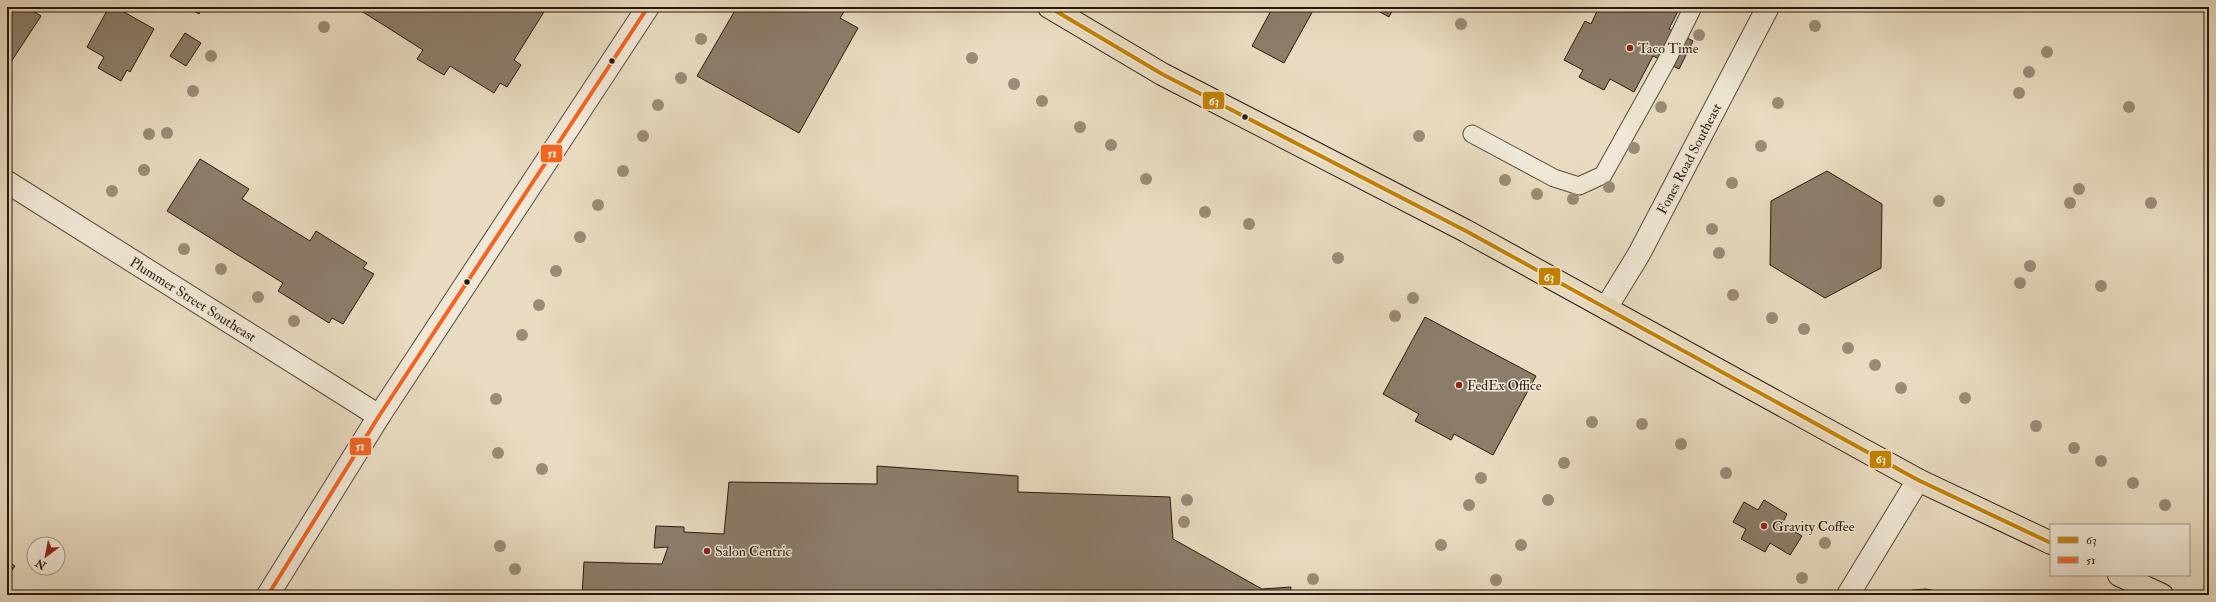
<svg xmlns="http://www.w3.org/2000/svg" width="2216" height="602" viewBox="0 0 2216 602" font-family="'IM FELL Double Pica',serif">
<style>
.building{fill:#8c7d6b;stroke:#28180d}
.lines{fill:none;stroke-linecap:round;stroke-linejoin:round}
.service-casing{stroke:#58493a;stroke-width:19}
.minor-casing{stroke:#58493a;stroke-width:24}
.tertiary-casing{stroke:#58493a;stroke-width:24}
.primary-casing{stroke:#28180d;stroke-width:24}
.service{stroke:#f0e8d7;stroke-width:17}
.minor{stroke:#f0e8d7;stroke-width:22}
.tertiary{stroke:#f0e8d7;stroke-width:22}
.primary{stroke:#e8dbc1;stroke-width:22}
.bus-1-casing{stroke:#f0e8d7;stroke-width:7}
.bus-2-casing{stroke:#f0e8d7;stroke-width:7}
.bus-1{stroke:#c38203;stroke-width:4}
.bus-2{stroke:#f26522;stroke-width:4}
.tree{fill:#998b77}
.poi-dot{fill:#8f2418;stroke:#f0e8d7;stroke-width:1.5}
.bus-dot{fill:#28180d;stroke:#f0e8d7;stroke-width:1.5}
.labels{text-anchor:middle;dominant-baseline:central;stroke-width:3;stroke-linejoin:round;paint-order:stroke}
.poi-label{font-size:14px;fill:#28180d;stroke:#f0e8d7;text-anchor:start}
.street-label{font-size:14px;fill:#28180d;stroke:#f0e8d7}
.line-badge{stroke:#f0e8d7;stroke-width:1.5}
.badge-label{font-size:11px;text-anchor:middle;font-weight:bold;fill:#fff}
</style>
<rect width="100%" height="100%" fill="#e8dbc1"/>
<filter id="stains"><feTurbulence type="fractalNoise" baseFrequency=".005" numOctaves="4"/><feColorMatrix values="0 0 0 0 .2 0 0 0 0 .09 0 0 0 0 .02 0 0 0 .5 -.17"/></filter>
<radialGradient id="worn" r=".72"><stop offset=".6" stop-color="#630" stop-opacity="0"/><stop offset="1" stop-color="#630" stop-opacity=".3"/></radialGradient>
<path class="building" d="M7 7H27L41 16 7 68Z
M109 7H115L154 29 130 72 127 70 121 81 98 68 104 57 87 47Z
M187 7H203L199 14Z
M366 7H547L514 60 521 65 507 87 500 83 494 93 450 66 444 75 417 59 423 50 363 12Z
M737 7H847L840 18 858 28 799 133 697 76Z
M1273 7H1315L1284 63 1252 46Z
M1371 7H1394L1389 17Z
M1599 7H1680L1669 29 1693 41 1679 69 1653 56 1634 92 1610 79 1604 90 1579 77 1583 70 1564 60 1585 21 1591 24Z
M185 33 201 43 186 66 170 56Z
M200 159 249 189 242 199 310 241 316 231 367 263 363 268 374 274 343 324 332 318 329 323 278 291 283 283 167 211Z
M1827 171 1882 204 1881 268 1825 298 1770 265 1771 201Z
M1425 317 1536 376 1493 455 1454 434 1451 440 1415 421 1419 414 1383 394Z
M877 466 1018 476V492L1170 497 1173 539 1262 589 1291 587 1290 595H582L584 562 662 564 668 547 654 548 656 526 684 527V532L724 534 729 482 877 484Z
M1764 500 1787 514 1782 524 1802 536 1790 555 1770 543 1765 552 1741 539 1746 529 1733 522 1744 502 1758 510Z
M7 561 15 566 7 577Z
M1926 589 1941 592 1940 595H1902L1913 590Z"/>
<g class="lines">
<defs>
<path id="service" d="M1472 134 1554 178 1579 186 1603 175 1666 62 1693 7"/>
<g id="minor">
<path id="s1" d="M7 182 379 416"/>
<path d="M1848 595 1918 480"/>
</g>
<g id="tertiary">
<path id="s2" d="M1606 308 1639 254 1768 7"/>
<path d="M268 595 379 416 648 7"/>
</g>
<path id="primary" d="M1049 7 1162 74 1466 231 1918 480 2051 543
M2119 575 2162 595"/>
</defs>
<use href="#service" class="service-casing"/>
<use href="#minor" class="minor-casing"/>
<use href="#tertiary" class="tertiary-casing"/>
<use href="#primary" class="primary-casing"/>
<use href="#service" class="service"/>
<use href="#minor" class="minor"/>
<use href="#tertiary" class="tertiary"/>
<use href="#primary" class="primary"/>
<defs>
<path id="bus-1" d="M1049 7 1162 74 1466 231 1918 480 2051 543"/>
<path id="bus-2" d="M268 595 379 416 648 7"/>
</defs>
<use href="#bus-1" class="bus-1-casing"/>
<use href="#bus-2" class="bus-2-casing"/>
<use href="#bus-1" class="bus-1"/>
<use href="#bus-2" class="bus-2"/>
</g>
<g class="tree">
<circle cx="1461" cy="24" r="6"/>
<circle cx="1815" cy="26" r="6"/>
<circle cx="324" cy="27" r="6"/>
<circle cx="1699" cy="35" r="6"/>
<circle cx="701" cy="39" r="6"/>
<circle cx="2047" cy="52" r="6"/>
<circle cx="211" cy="56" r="6"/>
<circle cx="972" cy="58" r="6"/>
<circle cx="2029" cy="72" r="6"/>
<circle cx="681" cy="78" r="6"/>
<circle cx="1014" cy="84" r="6"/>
<circle cx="193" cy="91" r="6"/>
<circle cx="2019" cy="93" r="6"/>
<circle cx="1042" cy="101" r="6"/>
<circle cx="1778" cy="103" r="6"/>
<circle cx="658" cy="105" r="6"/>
<circle cx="1661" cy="107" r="6"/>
<circle cx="2129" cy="107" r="6"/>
<circle cx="1080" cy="127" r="6"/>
<circle cx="167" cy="133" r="6"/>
<circle cx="149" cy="134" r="6"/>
<circle cx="643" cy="136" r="6"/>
<circle cx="1419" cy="136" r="6"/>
<circle cx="1111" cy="145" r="6"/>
<circle cx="1761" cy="146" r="6"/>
<circle cx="1634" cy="148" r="6"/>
<circle cx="144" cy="170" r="6"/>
<circle cx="623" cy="171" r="6"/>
<circle cx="1146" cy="179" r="6"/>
<circle cx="1505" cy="180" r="6"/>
<circle cx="1732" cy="183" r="6"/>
<circle cx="1609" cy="187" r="6"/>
<circle cx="2079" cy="189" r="6"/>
<circle cx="112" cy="191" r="6"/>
<circle cx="1537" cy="194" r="6"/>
<circle cx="1573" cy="199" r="6"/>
<circle cx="1939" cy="201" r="6"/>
<circle cx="2070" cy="203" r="6"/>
<circle cx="2151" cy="203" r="6"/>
<circle cx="598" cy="205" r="6"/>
<circle cx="1205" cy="212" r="6"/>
<circle cx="1249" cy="224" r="6"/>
<circle cx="1712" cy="229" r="6"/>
<circle cx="580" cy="237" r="6"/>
<circle cx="184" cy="249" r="6"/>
<circle cx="1719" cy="253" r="6"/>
<circle cx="1338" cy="258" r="6"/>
<circle cx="2030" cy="266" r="6"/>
<circle cx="221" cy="269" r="6"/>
<circle cx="556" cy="271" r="6"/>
<circle cx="2020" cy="283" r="6"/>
<circle cx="2101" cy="286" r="6"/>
<circle cx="1733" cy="295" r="6"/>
<circle cx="258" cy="297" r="6"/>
<circle cx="1413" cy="298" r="6"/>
<circle cx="539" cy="305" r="6"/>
<circle cx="1395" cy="316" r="6"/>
<circle cx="1772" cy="318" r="6"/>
<circle cx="294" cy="321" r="6"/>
<circle cx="1804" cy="329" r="6"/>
<circle cx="522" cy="335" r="6"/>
<circle cx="1848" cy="348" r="6"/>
<circle cx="1875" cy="365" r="6"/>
<circle cx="1901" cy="388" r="6"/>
<circle cx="1965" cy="398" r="6"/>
<circle cx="496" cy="399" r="6"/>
<circle cx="1592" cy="422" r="6"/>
<circle cx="1642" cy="424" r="6"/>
<circle cx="2036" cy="426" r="6"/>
<circle cx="1681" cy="444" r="6"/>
<circle cx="2074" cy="448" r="6"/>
<circle cx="498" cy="453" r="6"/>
<circle cx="2101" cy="461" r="6"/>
<circle cx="1564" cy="463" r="6"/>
<circle cx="542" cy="469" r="6"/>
<circle cx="1726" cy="473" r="6"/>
<circle cx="1481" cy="478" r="6"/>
<circle cx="2133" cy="483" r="6"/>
<circle cx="1187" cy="500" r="6"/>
<circle cx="1548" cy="500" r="6"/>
<circle cx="1469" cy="505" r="6"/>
<circle cx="2165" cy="505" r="6"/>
<circle cx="1184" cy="522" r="6"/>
<circle cx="1825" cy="543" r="6"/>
<circle cx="1441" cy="545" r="6"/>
<circle cx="1521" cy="545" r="6"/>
<circle cx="500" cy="546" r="6"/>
<circle cx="515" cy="569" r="6"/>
<circle cx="1802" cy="578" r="6"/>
<circle cx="1313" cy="579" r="6"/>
<circle cx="1496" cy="580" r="6"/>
</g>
<g class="poi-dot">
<circle cx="1630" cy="48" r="4"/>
<circle cx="1459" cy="385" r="4"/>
<circle cx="1764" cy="526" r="4"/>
<circle cx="707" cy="551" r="4"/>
</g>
<g class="bus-dot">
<circle cx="612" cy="61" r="3.5"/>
<circle cx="1245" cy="117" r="3.5"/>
<circle cx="467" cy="282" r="3.5"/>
</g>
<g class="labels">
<g class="poi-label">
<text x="1638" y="48">Taco Time</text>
<text x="1467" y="385">FedEx Office</text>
<text x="1772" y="526">Gravity Coffee</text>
<text x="715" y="551">Salon Centric</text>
</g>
<g class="street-label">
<text stroke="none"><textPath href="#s2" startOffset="171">Fones Road Southeast</textPath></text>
<text stroke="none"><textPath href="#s1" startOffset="220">Plummer Street Southeast</textPath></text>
</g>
</g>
<g class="line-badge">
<rect x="1202" y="91" width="23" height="19" rx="4" fill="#c38203"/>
<rect x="540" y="144" width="23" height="19" rx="4" fill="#f26522"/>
<rect x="1538" y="267" width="23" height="19" rx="4" fill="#c38203"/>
<rect x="349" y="437" width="23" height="19" rx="4" fill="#f26522"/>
<rect x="1869" y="450" width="23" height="19" rx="4" fill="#c38203"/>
</g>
<g class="badge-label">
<text x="1214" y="105">63</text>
<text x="552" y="157">51</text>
<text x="1549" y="281">63</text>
<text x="360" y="450">51</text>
<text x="1881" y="463">63</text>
</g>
<rect width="2216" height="602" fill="none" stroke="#e8dbc1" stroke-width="24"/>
<rect x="8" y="8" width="2200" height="586" fill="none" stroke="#28180d" stroke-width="2"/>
<rect x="12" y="12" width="2192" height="578" fill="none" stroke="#28180d"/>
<rect x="2050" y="524" width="140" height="52" fill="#f0e8d7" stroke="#a09586"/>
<rect x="2058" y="537" width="20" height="6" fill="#c38203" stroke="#a09586"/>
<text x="2086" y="544" font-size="12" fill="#28180d">63</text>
<rect x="2058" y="557" width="20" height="6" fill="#f26522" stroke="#a09586"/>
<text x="2086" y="564" font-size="12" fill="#28180d">51</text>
<g transform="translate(46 556) rotate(212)"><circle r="19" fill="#f0e8d7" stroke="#a09586"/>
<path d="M0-3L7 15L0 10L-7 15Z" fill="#8f2418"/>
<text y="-6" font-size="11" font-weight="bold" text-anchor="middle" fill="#28180d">N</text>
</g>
<rect width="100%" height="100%" filter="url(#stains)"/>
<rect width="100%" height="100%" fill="url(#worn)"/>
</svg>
